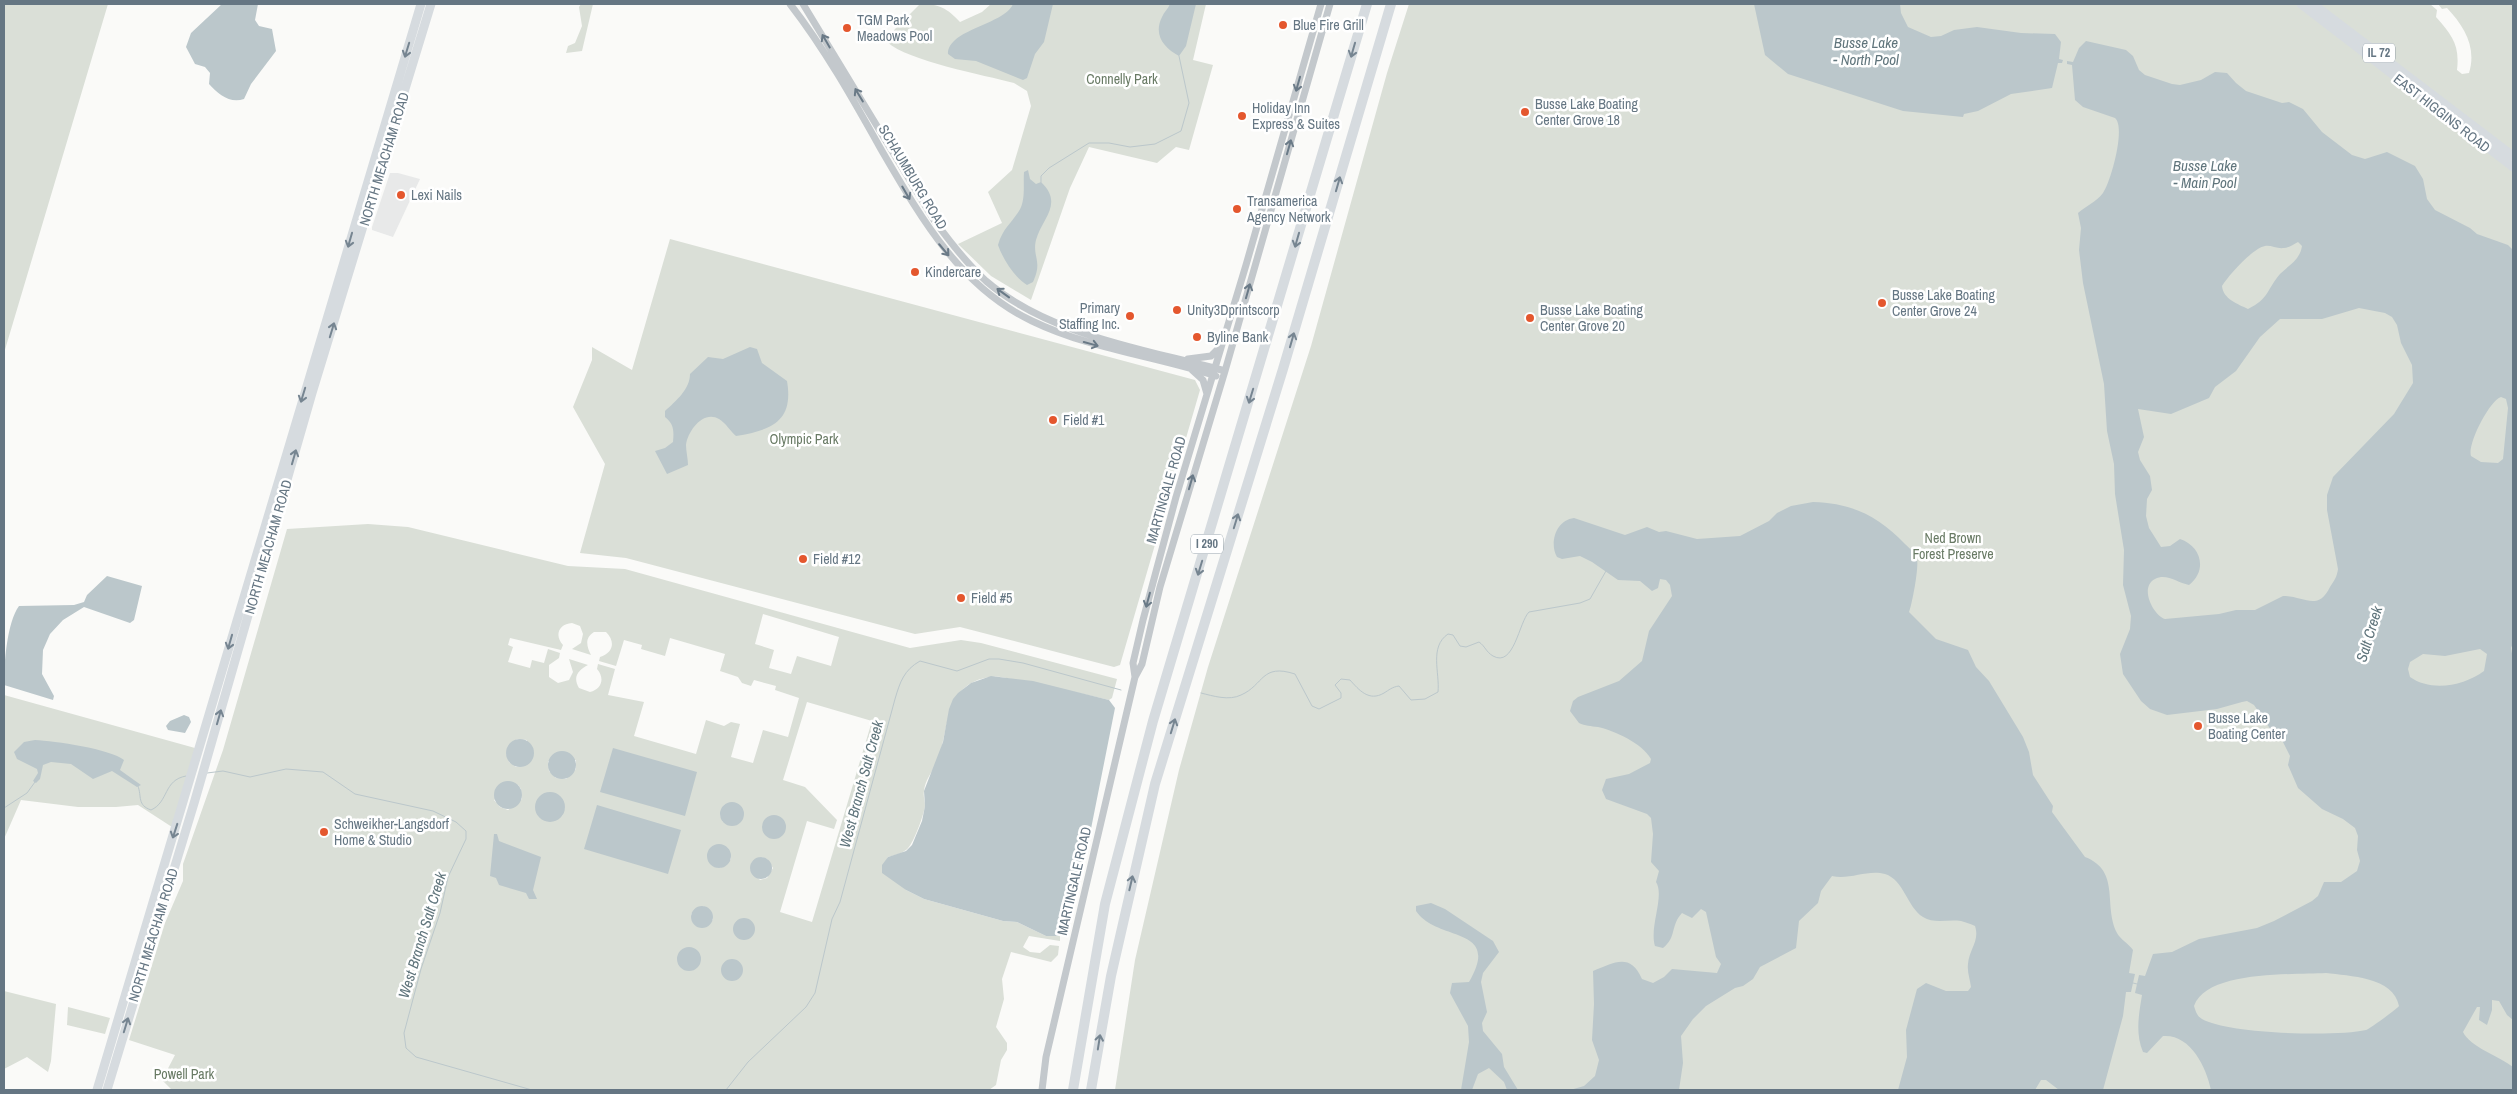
<svg xmlns="http://www.w3.org/2000/svg" width="2517" height="1094" viewBox="0 0 2517 1094" font-family="'Archivo Narrow',sans-serif">
<style>
.built{fill:#e8e9e9}
.green{fill:#dadfd7;fill-rule:evenodd}
.water{fill:#bbc7cb;fill-rule:evenodd}
.lines{fill:none;stroke-linecap:round;stroke-linejoin:round}
.stream{stroke:#bbc7cb;stroke-width:1}
.minor{stroke:#c3c8cc;stroke-width:7}
.major{stroke:#d6dbdf;stroke-width:9}
.highway{stroke:#d6dbdf;stroke-width:10}
.oneway{stroke:#6a7a87}
.oneway2{stroke:#768591}
.poi-dot{fill:#e4572e;stroke:#fff;stroke-width:2}
.labels{text-anchor:middle;dominant-baseline:central;stroke-width:5;stroke-linejoin:round;paint-order:stroke}
.shield{fill:#fff;stroke:#939fa8;stroke-width:1}
.shield-label{font-size:12px;font-weight:bold;fill:#657683}
.poi-label{font-size:14px;fill:#657683;stroke:#fff;text-anchor:start}
.park-label{font-size:14px;fill:#687a64;stroke:#fff}
.street-label{font-size:14px;fill:#657683;stroke:#fff}
.water-label{font-size:15px;font-style:italic;fill:#60757c;stroke:#fff}
</style>
<rect width="100%" height="100%" fill="#fafaf8"/>
<path class="built" d="M390 173H398L420 179 393 237 372 230V227Z"/>
<path class="green" d="M4 4H108L4 353Z
M581 4H593L582 51 566 53 568 46 575 43 582 26 579 7Z
M920 4C939 4 947 8 960 22L982 12 991 4H1206L1193 60 1213 65 1189 150 1176 147 1157 163 1089 147 1070 188 1031 300 991 276 958 244 1002 223 988 192 1012 170 1031 106 1027 91 1014 83C984 75 908 61 887 42L895 29Z
M1409 4H2301L2513 167V1090H1115L1135 960 1179 770 1208 667 1311 346 1387 73Z
M2313 4H2430L2437 10 2436 17C2452 35 2460 45 2457 70L2462 74 2469 73C2477 47 2464 26 2447 8L2442 9 2438 4H2513V156Z
M670 239 1195 380 1200 390 1120 665 1114 667 960 627 915 634 626 558 580 553 605 464 573 407 592 360V347L632 370Z
M368 524 408 527 568 566 625 569 910 648 961 640 981 643 1117 679 1112 698 1109 700C1079 693 1050 686 1020 681 1010 679 999 675 990 677 944 684 950 726 938 760 934 770 925 779 924 791 923 796 925 801 925 806 924 814 913 846 906 850 901 854 894 855 888 857L885 863 906 890 924 899 1003 921 1017 922 1046 936H1060V941L1029 936 1023 947 1030 952 1040 953 1050 945 1059 946 1058 955 1051 962 1011 952 1002 979 1004 999 996 1027 1007 1043V1050L1001 1060 996 1085 989 1090H172L162 1080 175 1055 129 1040 165 923 183 881V864L223 750 287 529ZM763 614 839 637 831 666 797 656 791 674 769 668 774 650 755 644ZM572 623 580 626 583 634 581 643 572 649 591 655C587 647 584 638 594 632H606C616 642 613 653 600 657L599 661 616 666 624 640 642 645 641 649 665 656 670 638 725 654 720 671 738 677 742 683 751 686 754 680 776 686 775 690 799 698 788 737 763 730 753 763 731 757 740 724 731 722 724 726 706 720 696 754 634 736 644 702 608 695 615 669 598 664 597 669C605 678 602 689 590 692L579 688C572 676 579 670 588 665L569 659 573 672 569 680 558 683 549 677V665L559 658 560 653 548 649 544 663 532 660 530 668 508 662 513 647 508 645 510 638 561 650 563 645C554 635 559 624 572 623ZM807 702 872 721 812 922 780 912 807 821 834 829 837 820 805 787 783 780ZM517 739 527 740 525 766 516 767 509 762 506 753ZM576 760V769L566 779 556 778 549 771 548 761ZM518 785 521 789 522 799 508 810 500 807 494 800ZM550 793 558 795 565 807 562 816 537 813 536 803ZM731 803 738 805 743 810 723 822 720 815 724 805ZM721 845 728 848 731 859 720 868 713 866 708 860V853ZM761 857 767 859 773 868 767 878 760 880 750 869 752 862ZM703 906 712 913 713 920 696 926 692 921 691 914Z
M4 695 195 748 172 827 138 805 116 807H78L21 800 4 839Z
M4 991 56 1004 51 1061 48 1072 27 1057 4 1069Z
M68 1007 110 1018 105 1034 67 1025Z"/>
<path class="water" d="M222 4H258L255 20 259 26 272 29 276 51 251 84 244 99C230 104 218 94 209 84L210 73 205 67 195 64 186 47 191 33Z
M1013 4H1053L1044 42 1035 54 1027 78 1023 80 976 61 955 59 948 54C948 29 1004 25 1013 4Z
M1170 4H1196L1186 46 1179 56C1164 48 1153 35 1162 17 1164 12 1168 9 1170 4Z
M1754 4H1900L1901 13 1908 27 1931 37 1941 36 1954 30 1977 27 2021 33 2055 34 2061 42 2059 59 2063 60 2062 63H2058L2052 88 2011 94 1978 111 1964 114 1963 117 1903 111 1788 74 1765 55Z
M2086 41 2126 50 2133 56 2139 70 2145 75 2172 84 2180 85 2201 80 2215 72 2227 73 2236 83 2246 91 2282 103 2289 102 2303 109 2322 132 2352 155 2365 159 2387 152 2415 166 2423 179 2427 199 2435 210 2470 228 2477 234 2508 245 2513 250V643L2511 648 2513 659V1020L2507 1015 2499 1001 2492 1000V1010L2487 1025 2479 1020 2480 1007H2477L2463 1032C2470 1047 2499 1056 2513 1067V1090H2211C2206 1066 2190 1034 2163 1036L2147 1053 2143 1052C2135 1033 2139 1014 2142 995L2135 993 2139 975 2145 976 2153 954 2172 952 2199 939 2257 928 2274 921 2312 901 2318 896 2324 882H2341L2357 871 2360 861 2357 850 2358 836 2355 828 2343 819 2322 809 2298 788 2288 765 2290 756 2281 738 2271 730 2254 705 2247 701 2242 702 2217 709 2167 715 2150 709 2141 701 2123 674 2120 654 2130 629 2131 616 2123 585 2124 550 2115 494 2114 464 2107 431 2104 384 2083 283 2079 250 2081 228 2078 213C2086 206 2096 202 2103 193 2111 182 2126 127 2115 118L2083 107 2075 100 2072 65 2067 64V61L2073 62 2079 48ZM2298 242 2302 246C2300 260 2289 265 2280 274 2267 289 2269 299 2248 309 2238 304 2223 299 2222 286 2228 276 2253 248 2265 246 2271 245 2277 249 2284 248 2289 248 2294 244 2298 242ZM2359 308 2385 313 2392 317 2397 325 2401 343 2412 365 2413 383 2394 414 2333 477 2327 495V510L2338 569C2337 577 2334 581 2330 587 2318 612 2304 596 2283 596L2255 610H2236L2219 614 2165 619C2153 615 2139 587 2155 579 2167 573 2177 583 2189 585 2208 570 2201 546 2180 539L2170 546 2161 547 2149 528 2146 516 2147 499 2152 490 2150 476 2140 460 2138 452 2144 437 2138 409 2171 414 2209 398 2215 387 2236 371 2260 337 2280 319H2322ZM2501 397 2506 399 2508 408 2503 459 2498 463 2481 462 2471 456C2467 445 2489 401 2501 397ZM2480 649 2487 654 2484 671C2464 686 2431 692 2410 677L2408 669 2410 662 2423 654 2445 656ZM2326 973C2349 976 2394 977 2399 1006 2397 1009 2368 1030 2366 1030 2336 1037 2228 1034 2202 1019 2197 1016 2196 1012 2194 1006 2207 970 2293 975 2326 973Z
M1028 170 1030 179 1036 184 1041 182C1064 204 1042 218 1036 240 1032 257 1043 261 1033 282L1027 285C1014 277 1003 259 998 245 1003 228 1011 224 1019 211 1026 200 1023 184 1024 172Z
M750 347 757 349 762 363 787 381C794 422 771 430 736 436 730 431 726 423 719 419 703 410 688 431 686 445 686 451 688 459 688 465L667 474 655 451 665 448 673 442C674 431 674 424 665 417V411C676 401 690 389 690 374L708 357 723 359Z
M1813 502C1852 503 1878 516 1905 544 1909 548 1916 553 1917 559 1919 567 1912 605 1909 612L1936 639 1968 650 1976 667 1989 681 2023 737 2029 752 2033 775 2053 806 2052 812 2085 857C2121 871 2103 905 2117 933 2120 939 2129 944 2133 950L2129 973 2135 974 2131 992H2126L2123 1016 2103 1090H2059L2046 1080H2041L2035 1090H1898L1907 1057 1906 1030 1917 989 1926 983 1946 991H1968L1971 987C1970 979 1967 972 1968 964 1969 949 1980 941 1975 926 1971 924 1965 922 1961 921 1948 919 1934 924 1923 917 1907 907 1904 880 1885 874 1868 869 1850 880 1832 876L1821 891 1818 903 1799 921 1796 948 1760 967 1753 979 1743 986 1735 988 1706 1006 1693 1019 1681 1036 1683 1063 1679 1090H1570L1584 1086 1595 1076 1599 1060 1592 1040 1594 1004 1593 971C1614 963 1630 952 1642 979L1653 983 1664 977 1672 969 1717 973 1721 964 1716 957 1706 912 1701 909 1692 918 1682 913C1670 926 1677 937 1663 948L1655 946C1649 927 1665 896 1656 882L1659 871 1651 862 1653 834 1651 818 1647 814 1606 799 1602 790 1606 779 1629 774 1650 763 1651 759C1642 743 1615 731 1598 727 1591 726 1585 726 1579 723L1570 711 1573 701 1578 697 1619 681 1642 661 1649 631 1672 596 1670 585 1666 580 1660 579 1658 588 1652 591 1640 581 1618 580 1592 562 1580 556 1562 559 1557 557C1549 543 1556 520 1574 518L1625 535 1647 527 1659 532 1666 531 1697 539 1740 536 1769 521 1777 513 1791 506Z
M107 576 142 586 134 620 130 623 84 607 63 620 50 634 43 650 42 674 54 696 53 700 4 685C4 664 7 622 19 606L74 605 84 602 87 595Z
M991 676 1033 681 1109 700 1115 708 1087 849 1068 918 1060 936H1046L1017 922 1003 921 924 899 906 890 882 873V865L888 857 906 851 912 845 922 821 925 806 924 791 943 742 949 709 953 699 958 693 971 683Z
M184 715 189 717 191 722 185 733 168 730 166 726 170 721Z
M506 753a14 14 0 1 1 28 0a14 14 0 1 1-28 0Z
M35 740C54 741 111 749 124 760L120 770 141 785 137 787 112 771 93 779 71 764 51 762 43 765 40 779 36 783 33 781 38 773 37 769 17 759 14 752 24 742Z
M613 748 697 772 685 816 600 792Z
M548 765a14 14 0 1 1 28 0a14 14 0 1 1-28 0Z
M494 795a14 14 0 1 1 28 0a14 14 0 1 1-28 0Z
M535 807a15 15 0 1 1 30 0a15 15 0 1 1-30 0Z
M720 814a12 12 0 1 1 24 0a12 12 0 1 1-24 0Z
M597 805 681 830 668 874 584 849Z
M762 827a12 12 0 1 1 24 0a12 12 0 1 1-24 0Z
M494 834H497L499 841 504 843 541 857 533 890 537 899H529L526 893 499 885 496 878 490 876Z
M707 856a12 12 0 1 1 24 0a12 12 0 1 1-24 0Z
M750 868a11 11 0 1 1 22 0a11 11 0 1 1-22 0Z
M1431 903 1445 909 1493 941 1499 952 1483 973 1481 982 1487 1012 1482 1023 1483 1031 1502 1054 1504 1067 1518 1090H1507L1504 1082 1489 1068 1478 1074 1472 1090H1461L1469 1042 1468 1026 1450 993 1452 983 1469 982C1502 925 1438 943 1416 911V906Z
M691 917a11 11 0 1 1 22 0a11 11 0 1 1-22 0Z
M733 929a11 11 0 1 1 22 0a11 11 0 1 1-22 0Z
M677 959a12 12 0 1 1 24 0a12 12 0 1 1-24 0Z
M721 970a11 11 0 1 1 22 0a11 11 0 1 1-22 0Z"/>
<g class="lines">
<path class="stream" d="M1041 182V176L1049 168 1089 143H1109L1130 147 1155 144 1181 131 1189 103 1179 56
M1201 693C1213 696 1229 701 1241 695 1264 685 1261 663 1295 674L1312 706 1319 709 1341 698V693L1335 685 1341 679 1350 680C1359 690 1369 702 1384 693 1389 690 1392 687 1399 686L1411 700 1425 699 1438 692C1440 673 1429 647 1448 634L1453 635 1460 646 1466 647 1479 642C1485 646 1486 652 1493 656 1514 668 1519 622 1529 612L1580 603 1590 599 1606 571
M207 773 223 771 250 777 286 769 323 772 355 794 433 811 456 822 466 831V839L448 877 440 913 421 969 404 1033 406 1048 416 1057 532 1090
M138 786C142 797 137 805 151 810 169 802 163 780 186 776
M4 808 27 793 35 782
M2133 983 2137 984
M726 1090 748 1062 806 1007 815 993 832 919 840 902 895 699C900 682 904 670 920 661L957 671 989 659H999L1023 663 1121 690"/>
<path class="minor" d="M790 4C825 49 854 101 882 151 921 218 960 287 1032 321 1090 349 1155 356 1216 376
M803 4 934 220C950 242 966 263 986 281 1050 336 1145 349 1225 371
M1188 359 1211 356 1221 346
M1192 370 1203 380 1207 394
M1135 677 1133 663 1143 620 1176 497 1246 265 1321 4
M1042 1090 1046 1057 1135 677 1142 664 1160 587 1225 371 1330 4"/>
<path class="major" d="M2301 4 2513 167
M2313 4 2513 156
M97 1090 421 4
M107 1090 195 800 312 393 431 4"/>
<path class="highway" d="M1073 1090 1105 904 1153 721 1367 4
M1091 1090 1111 976 1155 784 1283 369 1391 4"/>
</g>
<defs><path id="oneway-shaft" d="M-6 0H5M1.5-3L5.5 0L1.5 3" fill="none" stroke-width="1.6" stroke-linecap="round" stroke-linejoin="round" transform="scale(1.25)"/></defs>
<g class="oneway">
<use href="#oneway-shaft" transform="translate(826 41) rotate(-120)"/>
<use href="#oneway-shaft" transform="translate(1298 84) rotate(106)"/>
<use href="#oneway-shaft" transform="translate(859 95) rotate(-121)"/>
<use href="#oneway-shaft" transform="translate(1289 147) rotate(-74)"/>
<use href="#oneway-shaft" transform="translate(906 193) rotate(60)"/>
<use href="#oneway-shaft" transform="translate(944 250) rotate(50)"/>
<use href="#oneway-shaft" transform="translate(1248 291) rotate(-74)"/>
<use href="#oneway-shaft" transform="translate(1003 293) rotate(-144)"/>
<use href="#oneway-shaft" transform="translate(1091 344) rotate(15)"/>
<use href="#oneway-shaft" transform="translate(1191 482) rotate(-74)"/>
<use href="#oneway-shaft" transform="translate(1148 600) rotate(105)"/>
</g>
<g class="oneway2">
<use href="#oneway-shaft" transform="translate(407 50) rotate(107)"/>
<use href="#oneway-shaft" transform="translate(1353 50) rotate(106)"/>
<use href="#oneway-shaft" transform="translate(1338 184) rotate(-74)"/>
<use href="#oneway-shaft" transform="translate(350 240) rotate(106)"/>
<use href="#oneway-shaft" transform="translate(1297 240) rotate(106)"/>
<use href="#oneway-shaft" transform="translate(332 330) rotate(-73)"/>
<use href="#oneway-shaft" transform="translate(1292 340) rotate(-74)"/>
<use href="#oneway-shaft" transform="translate(303 395) rotate(107)"/>
<use href="#oneway-shaft" transform="translate(1251 396) rotate(107)"/>
<use href="#oneway-shaft" transform="translate(294 457) rotate(-74)"/>
<use href="#oneway-shaft" transform="translate(1236 521) rotate(-73)"/>
<use href="#oneway-shaft" transform="translate(1200 568) rotate(107)"/>
<use href="#oneway-shaft" transform="translate(230 642) rotate(106)"/>
<use href="#oneway-shaft" transform="translate(219 717) rotate(-74)"/>
<use href="#oneway-shaft" transform="translate(1173 726) rotate(-73)"/>
<use href="#oneway-shaft" transform="translate(175 831) rotate(108)"/>
<use href="#oneway-shaft" transform="translate(1131 883) rotate(-77)"/>
<use href="#oneway-shaft" transform="translate(126 1025) rotate(-73)"/>
<use href="#oneway-shaft" transform="translate(1099 1042) rotate(-81)"/>
</g>
<g class="poi-dot">
<circle cx="1283" cy="25" r="5"/>
<circle cx="847" cy="28" r="5"/>
<circle cx="1525" cy="112" r="5"/>
<circle cx="1242" cy="116" r="5"/>
<circle cx="401" cy="195" r="5"/>
<circle cx="1237" cy="209" r="5"/>
<circle cx="915" cy="272" r="5"/>
<circle cx="1882" cy="303" r="5"/>
<circle cx="1177" cy="310" r="5"/>
<circle cx="1130" cy="316" r="5"/>
<circle cx="1530" cy="318" r="5"/>
<circle cx="1197" cy="337" r="5"/>
<circle cx="1053" cy="420" r="5"/>
<circle cx="803" cy="559" r="5"/>
<circle cx="961" cy="598" r="5"/>
<circle cx="2198" cy="726" r="5"/>
<circle cx="324" cy="832" r="5"/>
</g>
<g class="labels">
<g class="shield">
<rect x="2363" y="43.5" width="32" height="19" rx="4"/>
<rect x="1191" y="534.5" width="32" height="19" rx="4"/>
</g>
<g class="shield-label">
<text x="2379" y="53">IL 72</text>
<text x="1207" y="544">I 290</text>
</g>
<g class="poi-label">
<text x="857" y="20">TGM Park<tspan x="857" dy="16">Meadows Pool</tspan></text>
<text x="1293" y="25">Blue Fire Grill</text>
<text x="1535" y="104">Busse Lake Boating<tspan x="1535" dy="16">Center Grove 18</tspan></text>
<text x="1252" y="108">Holiday Inn<tspan x="1252" dy="16">Express &amp; Suites</tspan></text>
<text x="411" y="195">Lexi Nails</text>
<text x="1247" y="201">Transamerica<tspan x="1247" dy="16">Agency Network</tspan></text>
<text x="925" y="272">Kindercare</text>
<text x="1892" y="295">Busse Lake Boating<tspan x="1892" dy="16">Center Grove 24</tspan></text>
<text x="1120" y="308" text-anchor="end">Primary<tspan x="1120" dy="16">Staffing Inc.</tspan></text>
<text x="1187" y="310">Unity3Dprintscorp</text>
<text x="1540" y="310">Busse Lake Boating<tspan x="1540" dy="16">Center Grove 20</tspan></text>
<text x="1207" y="337">Byline Bank</text>
<text x="1063" y="420">Field #1</text>
<text x="813" y="559">Field #12</text>
<text x="971" y="598">Field #5</text>
<text x="2208" y="718">Busse Lake<tspan x="2208" dy="16">Boating Center</tspan></text>
<text x="334" y="824">Schweikher-Langsdorf<tspan x="334" dy="16">Home &amp; Studio</tspan></text>
</g>
<g class="park-label">
<text x="1122" y="79">Connelly Park</text>
<text x="804" y="439">Olympic Park</text>
<text x="1953" y="538">Ned Brown<tspan x="1953" dy="16">Forest Preserve</tspan></text>
<text x="184" y="1074">Powell Park</text>
</g>
<g class="street-label">
<text transform="translate(2442 113) rotate(38)">EAST HIGGINS ROAD</text>
<text transform="translate(384 159) rotate(-73)">NORTH MEACHAM ROAD</text>
<text transform="translate(913 177) rotate(59)">SCHAUMBURG ROAD</text>
<text transform="translate(1166 490) rotate(-74)">MARTINGALE ROAD</text>
<text transform="translate(268 547) rotate(-74)">NORTH MEACHAM ROAD</text>
<text transform="translate(1074 881) rotate(-77)">MARTINGALE ROAD</text>
<text transform="translate(153 935) rotate(-73)">NORTH MEACHAM ROAD</text>
</g>
<g class="water-label">
<text x="1866" y="42">Busse Lake<tspan x="1866" dy="17">- North Pool</tspan></text>
<text x="2205" y="165">Busse Lake<tspan x="2205" dy="17">- Main Pool</tspan></text>
<text transform="translate(2369 634) rotate(-73)">Salt Creek</text>
<text transform="translate(861 784) rotate(-75)">West Branch Salt Creek</text>
<text transform="translate(422 935) rotate(-73)">West Branch Salt Creek</text>
</g>
</g>
<rect width="2517" height="1094" fill="none" stroke="#657683" stroke-width="10"/>
</svg>
